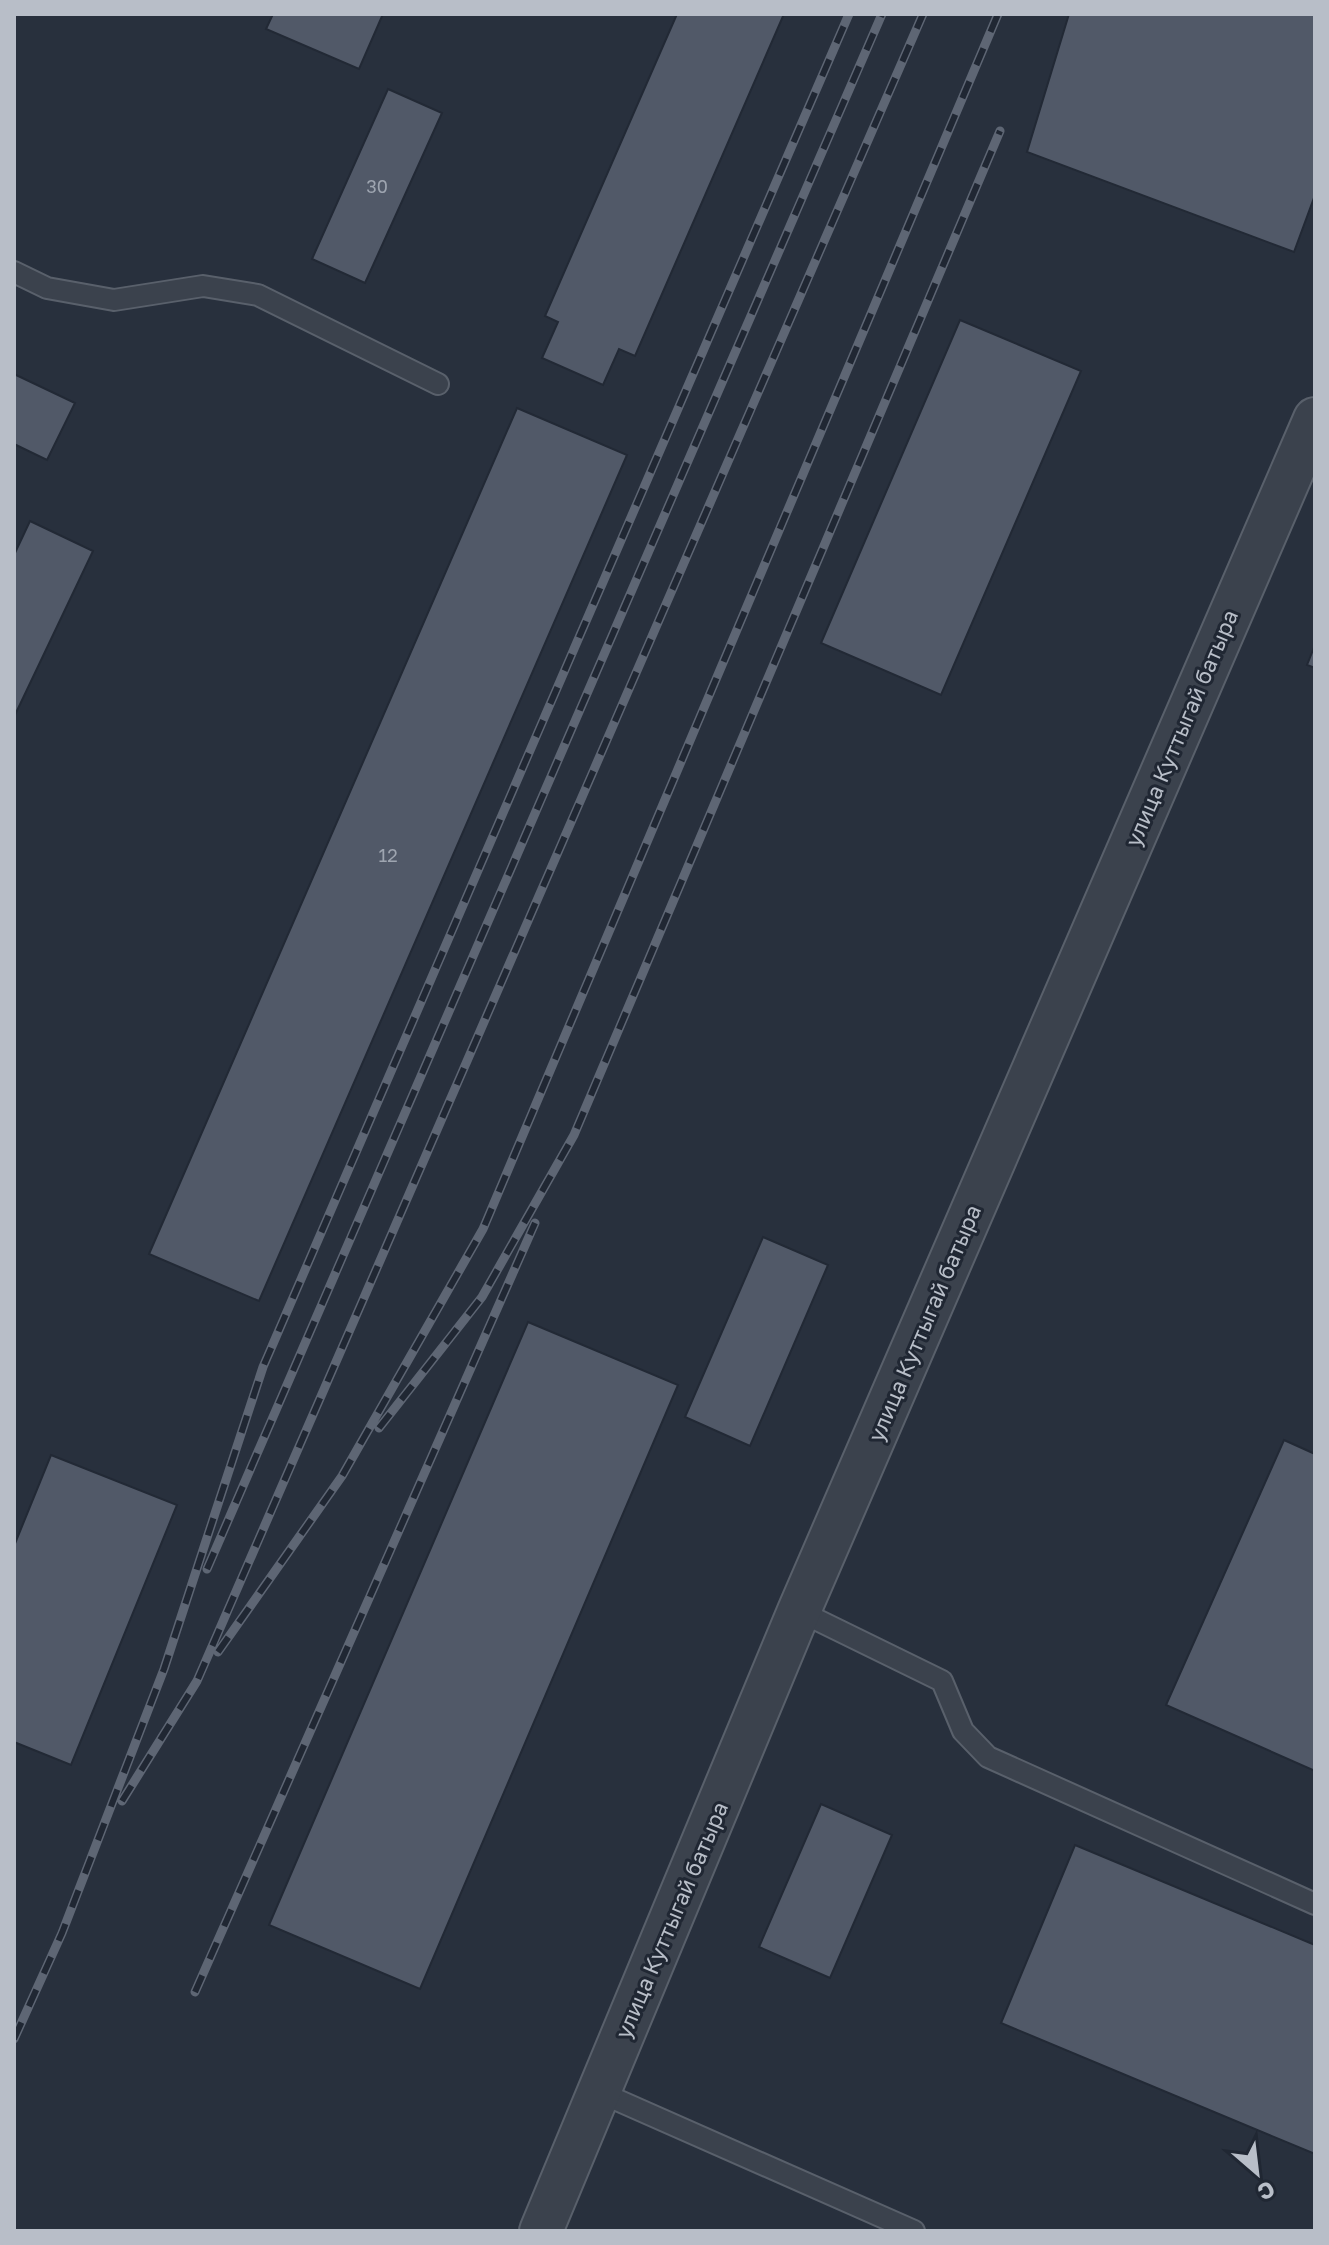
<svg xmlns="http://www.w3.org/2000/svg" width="1329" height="2245" viewBox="0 0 1329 2245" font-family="'Golos Text',sans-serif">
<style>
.building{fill:#515968;stroke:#222935;stroke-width:2}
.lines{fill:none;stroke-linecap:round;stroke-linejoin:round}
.lane-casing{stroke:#59606b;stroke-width:24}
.street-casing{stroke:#59606b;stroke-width:46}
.lane{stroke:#3b424d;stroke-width:20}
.street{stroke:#3b424d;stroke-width:42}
.rail-casing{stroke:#5e6674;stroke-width:9}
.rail{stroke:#202733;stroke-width:6;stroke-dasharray:18;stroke-linecap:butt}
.labels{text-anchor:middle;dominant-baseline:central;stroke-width:6;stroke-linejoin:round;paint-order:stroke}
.number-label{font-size:18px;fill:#9ea5b0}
.street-label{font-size:22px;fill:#b8bec8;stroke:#202733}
</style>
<rect width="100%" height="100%" fill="#28303d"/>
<path class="building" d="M273 14H383L359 69 266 29Z
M677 14H784L635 356 619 349 603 385 542 358 558 322 545 316Z
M1069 14H1315V195L1294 252 1027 152Z
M388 89 442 113 365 283 312 259Z
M960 320 1081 371 941 695 821 643Z
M14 374 75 403 47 460 14 444Z
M517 408 627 455 259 1301 149 1254Z
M30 521 93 551 14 717V555Z
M1315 645V668L1307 665Z
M763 1237 828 1265 750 1446 685 1417Z
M528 1322 678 1385 420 1989 269 1925Z
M1284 1440 1315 1454V1771L1166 1705Z
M51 1455 177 1505 71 1765 14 1742V1546Z
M821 1804 892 1835 830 1978 759 1947Z
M1075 1845 1315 1945V2154L1001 2023Z"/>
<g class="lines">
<defs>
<path id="lane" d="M14 272 47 288 114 300 203 286 258 295 438 384
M799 1611 942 1681 963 1731 988 1757 1315 1904
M599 2092 914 2231"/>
<path id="street" d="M541 2231 799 1611 1315 419"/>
</defs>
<use href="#lane" class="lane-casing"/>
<use href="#street" class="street-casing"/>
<use href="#lane" class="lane"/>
<use href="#street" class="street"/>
<defs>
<path id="rail" d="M379 1428 482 1297 574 1135 1000 131
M207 1569 882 14
M218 1652 342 1476 483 1229 998 14
M122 1801 197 1681 923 14
M195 1992 535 1223
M14 2039 62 1933 164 1669 263 1367 849 14"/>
</defs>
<use href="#rail" class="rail-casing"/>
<use href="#rail" class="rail"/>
</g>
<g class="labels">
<g class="number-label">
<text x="377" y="186">30</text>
<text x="388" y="855">12</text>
</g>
<g class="street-label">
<text transform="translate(1181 728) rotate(-67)">улица Куттыгай батыра</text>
<text transform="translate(924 1323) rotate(-67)">улица Куттыгай батыра</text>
<text transform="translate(671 1920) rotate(-67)">улица Куттыгай батыра</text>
</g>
</g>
<rect width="1329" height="2245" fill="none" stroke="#b8bec8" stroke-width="32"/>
<g transform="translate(1257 2173) rotate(152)" stroke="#202733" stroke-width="6" paint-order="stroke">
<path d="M0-6L14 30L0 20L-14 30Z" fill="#b8bec8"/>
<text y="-12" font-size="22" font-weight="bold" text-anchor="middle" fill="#b8bec8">С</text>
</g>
</svg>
